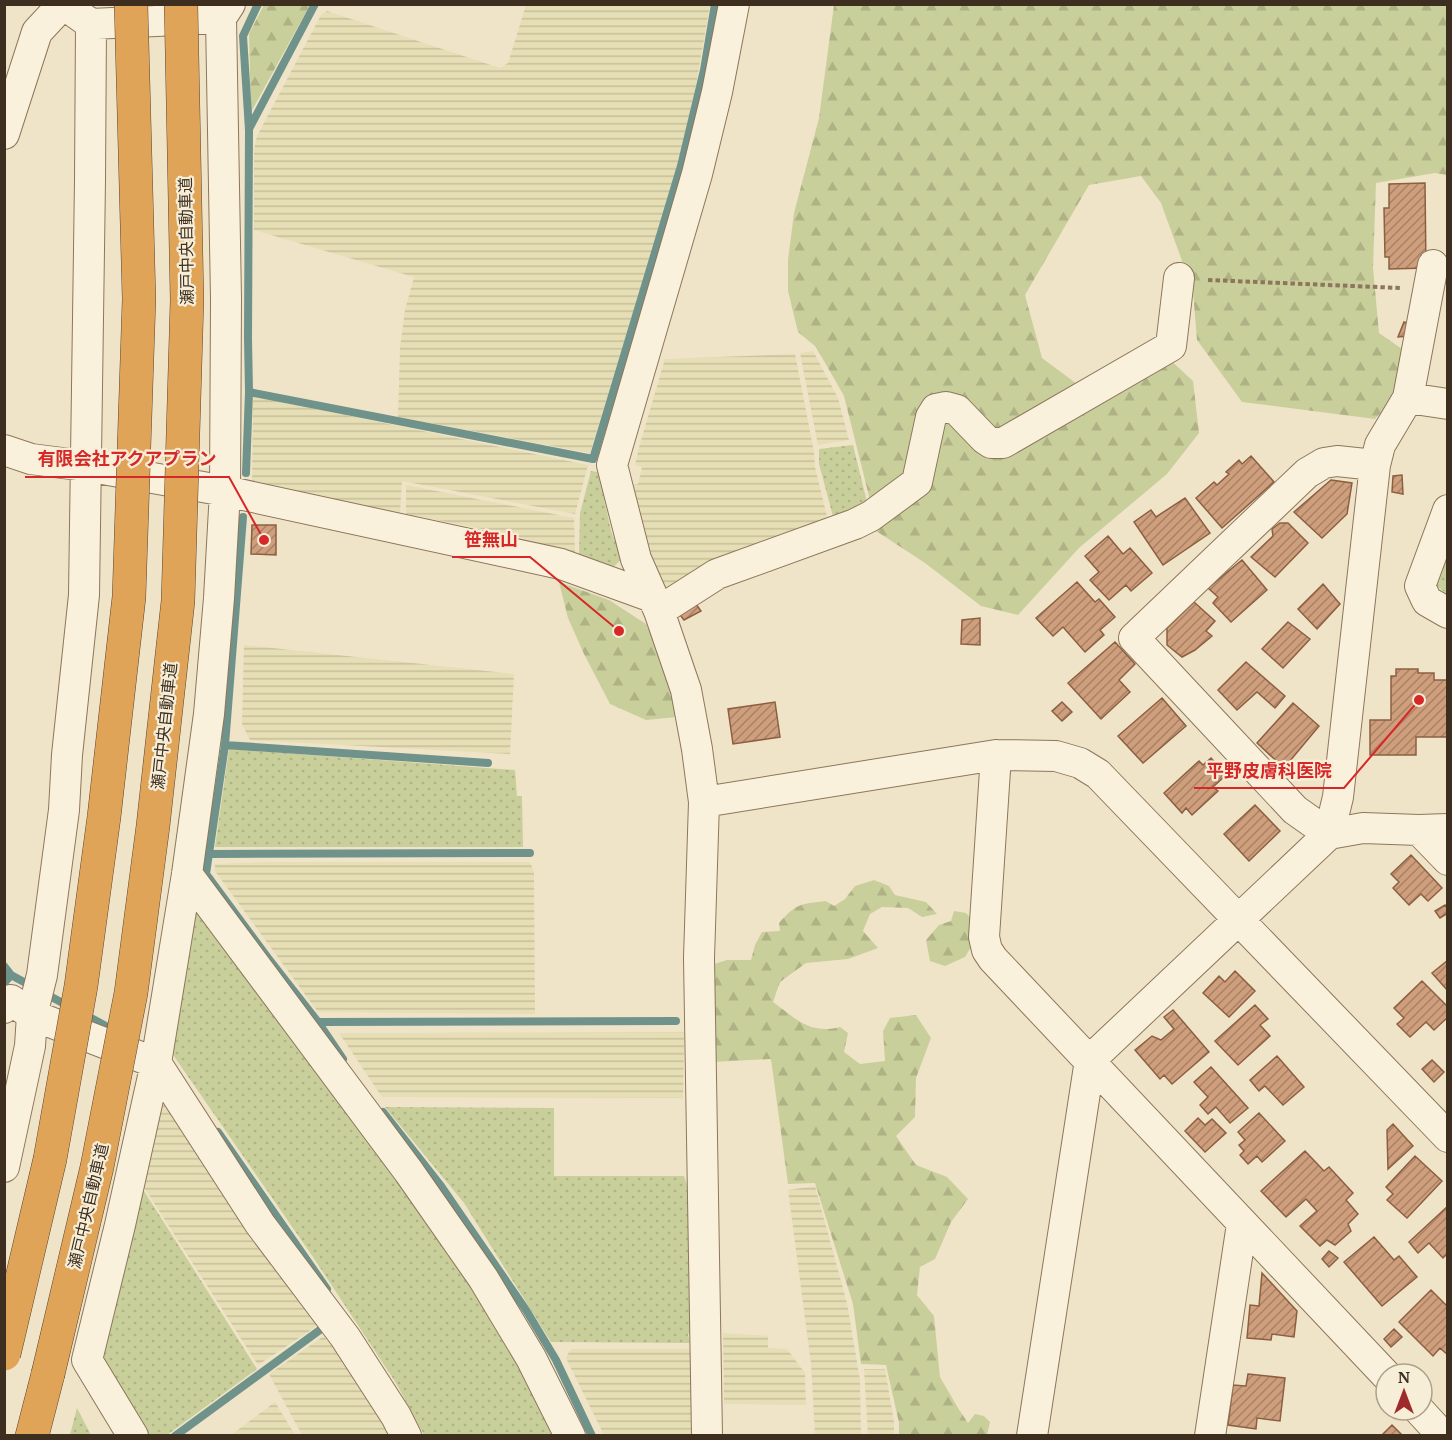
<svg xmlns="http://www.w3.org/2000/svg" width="1452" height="1440" viewBox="0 0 1452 1440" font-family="'PT Serif','Noto Sans JP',serif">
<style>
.farmland{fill:url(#farmland-rules)}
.grass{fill:url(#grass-dots)}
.forest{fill:url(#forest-firs)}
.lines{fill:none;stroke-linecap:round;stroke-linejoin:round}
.stream{stroke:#6f938a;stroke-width:8}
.building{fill:url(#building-hatch);stroke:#8d5f41;stroke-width:1.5}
.minor-casing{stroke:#8d765c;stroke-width:32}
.highway-casing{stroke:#5b4430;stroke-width:34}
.path{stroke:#8d765c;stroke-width:4;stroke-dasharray:4.5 3;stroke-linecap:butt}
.minor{stroke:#faf1dc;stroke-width:30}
.highway{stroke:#e0a458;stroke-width:33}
.highway-bridge-casing{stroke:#5b4430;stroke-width:34;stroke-linecap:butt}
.highway-bridge{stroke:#e0a458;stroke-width:33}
.labels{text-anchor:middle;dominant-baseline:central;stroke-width:4.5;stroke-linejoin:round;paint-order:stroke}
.street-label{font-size:16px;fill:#3d2e20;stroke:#f7eed8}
.leader{fill:none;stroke:#d62828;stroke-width:2}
.callout-dot{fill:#d62828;stroke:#f7eed8;stroke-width:2}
.callout-label{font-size:18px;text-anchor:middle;font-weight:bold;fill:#d62828;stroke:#f7eed8;stroke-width:4.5;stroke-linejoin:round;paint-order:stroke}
</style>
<defs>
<pattern id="farmland-rules" width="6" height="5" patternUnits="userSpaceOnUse" patternTransform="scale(1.5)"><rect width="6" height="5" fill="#e6deb5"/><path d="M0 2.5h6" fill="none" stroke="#c6bf9b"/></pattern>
<pattern id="grass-dots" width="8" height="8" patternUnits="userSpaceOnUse" patternTransform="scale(1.5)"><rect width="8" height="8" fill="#c9cf9b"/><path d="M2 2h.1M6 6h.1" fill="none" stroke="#aeb285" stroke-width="1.8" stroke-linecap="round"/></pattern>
<pattern id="forest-firs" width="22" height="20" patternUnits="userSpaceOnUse" patternTransform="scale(1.5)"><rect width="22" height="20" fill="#c9cf9b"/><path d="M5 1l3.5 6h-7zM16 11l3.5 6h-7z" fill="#aeb285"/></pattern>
<pattern id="building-hatch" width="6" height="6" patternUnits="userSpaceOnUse" patternTransform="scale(1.5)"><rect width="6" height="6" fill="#cf9f7d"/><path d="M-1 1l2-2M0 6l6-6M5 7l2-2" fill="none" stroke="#a98266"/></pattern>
</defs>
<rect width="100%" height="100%" fill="#f0e4c8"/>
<path class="farmland" d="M526 5H710L696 85 676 173 590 453 398 417 400 348 405 310 414 277 254 230V150L257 136 321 15 327 11 500 68 508 63Z
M813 351 838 398 849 440 818 445 800 353Z
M795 354 814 452 815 467 829 525 665 597 641 535 631 485 638 484 642 467 635 465 639 447 665 359Z
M253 396 588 465 575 514 402 481 400 515 252 483Z
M406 485 574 518 575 554 512 535 406 514Z
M244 645 514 674 510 754 250 740 242 724Z
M271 862H530L534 872 535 1014 318 1012 215 871V864Z
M684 1032 683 1098 382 1097 339 1033Z
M154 1105H166L318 1318 317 1326 258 1365 138 1178Z
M815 1186 847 1303 860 1380 861 1435H815L811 1363 788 1190Z
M723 1333 768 1336V1348L787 1349 805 1373 806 1405 724 1404Z
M324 1336 328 1342 334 1338 393 1435H302L269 1374Z
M572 1349H690L693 1435H604L566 1358 569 1352Z
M864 1369H885L894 1422V1435H868Z
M275 1402 295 1435H231Z"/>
<path class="grass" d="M853 445 868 506 835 524 819 464V449Z
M591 471 604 473 603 494 611 531 622 559 611 569 579 554 580 513Z
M1447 545V594L1433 583Z
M229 749 515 770 517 796H522L523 847H215Z
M195 907 461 1258 560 1435H424L396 1383 313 1257 169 1049Z
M385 1107 554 1108V1176H684L691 1197 694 1333 688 1334 690 1343 551 1342 464 1203Z
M137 1180 257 1369 167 1435H138L101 1365Z
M77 1408 91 1435H70Z"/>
<path class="forest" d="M264 5H310L251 112 249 34Z
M834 5H1447V175L1435 173 1376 183 1373 268 1379 333 1405 351 1394 399 1375 419 1242 402 1197 340 1193 291 1161 203 1141 176 1089 185 1025 295 1042 358 1085 390 1004 436 958 401 908 473 871 504 844 396 816 347 798 332 788 291V260L794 213 819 118Z
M1166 356 1193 381 1199 433 1167 474 1079 548 1018 615 981 606 925 563 870 527 941 417 984 447Z
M559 582 609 600 646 624 663 661 677 717 646 720 610 704 584 654 568 618Z
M874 880 889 886 895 895 926 902 937 914 922 917 908 908 882 907 870 914 863 931 878 948 848 959 806 963 780 982 773 1002C795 1018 810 1035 840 1027L848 1033 844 1052 860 1064 885 1061 883 1031 890 1018 916 1015 931 1038 916 1078 915 1117 896 1136 916 1165 947 1177 968 1199 951 1222 935 1259 920 1267 917 1295 934 1316 940 1377 958 1408 968 1423 975 1414 984 1416 990 1422 987 1435H899V1423L886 1365 861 1364 853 1304 815 1183 788 1184 771 1059 713 1062 711 965 727 960H751L755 945 762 932 780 931 779 923C797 903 800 904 826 901L834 906 845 899 855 886Z
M954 911 966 913 975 923 976 939 965 957 945 966 930 961 926 940 939 925 951 921Z"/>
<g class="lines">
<path class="stream" d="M249 129 315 4
M249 392 593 459 681 166 704 70 715 4
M246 473 249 392 248 338 249 130 243 36 258 4
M243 517 225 745 206 874 268 958 318 1022 343 1059
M225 745 488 763
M209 854 530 853
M4 966 11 975 70 1007
M4 983 11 975
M82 1013 115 1031
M318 1022 676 1021
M383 1112 441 1186 526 1310 556 1360 592 1436
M218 1132 327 1289
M175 1436 328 1324"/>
</g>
<path class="building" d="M1425 183 1426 268 1389 269V257H1385L1384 208H1389V184Z
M1404 322 1413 325 1410 336 1398 337Z
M1251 456 1274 482 1222 528 1196 498 1214 482 1217 485 1229 474 1226 472 1239 460 1242 464Z
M1402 475 1403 494 1392 492 1393 476Z
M1331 480 1352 483 1347 514 1322 538 1294 512Z
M1185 498 1210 533 1163 565 1134 522 1151 510 1156 517Z
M1280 523H1288L1308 543 1275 577 1251 557 1273 536 1272 529Z
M252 525H276V555L251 554Z
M1108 536 1123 554 1130 548 1152 573 1131 591 1126 585 1109 600 1090 580 1099 572 1085 556Z
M1242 560 1267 590 1231 622 1213 603 1218 597 1208 588Z
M1077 582 1095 602 1099 599 1115 617 1100 630 1104 635 1085 652 1063 627 1053 636 1036 618Z
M1323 584 1340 604 1317 629 1298 609Z
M693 600 701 611 684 620 677 611Z
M1194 602 1215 621 1206 631 1212 636 1195 650 1182 657 1167 645V628Z
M980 618V645L961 644 962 620Z
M1288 622 1310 639 1283 668 1262 649Z
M1115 642 1135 664 1119 680 1130 692 1101 719 1068 683Z
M1246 662 1285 696 1275 708 1257 692 1237 710 1218 690Z
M1396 669H1418V673H1434V680H1448V743L1447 737H1416V755H1370V720H1391V676H1396Z
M1162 698 1186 726 1143 763 1118 736Z
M775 702 780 737 733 744 728 709Z
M1062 702 1072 712 1062 721 1052 711Z
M1293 703 1319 726 1284 768 1257 743Z
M1211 758 1226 775 1213 787 1218 791 1192 815 1186 808 1182 813 1164 793 1199 761 1203 765Z
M1255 805 1280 831 1249 861 1224 834Z
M1411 855 1442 888 1428 901 1421 894 1409 905 1393 888 1399 882 1391 874Z
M1445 905 1448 909V913L1440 918 1435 911Z
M1448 960V991L1432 973Z
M1235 971 1255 991 1229 1017 1203 993 1219 976 1225 982Z
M1422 981 1448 1007V1017L1434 1030 1426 1022 1410 1037 1397 1024 1404 1018 1394 1008Z
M1255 1005 1268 1019 1260 1025 1270 1036 1238 1065 1215 1041Z
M1173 1010 1209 1052 1172 1084 1164 1075 1160 1079 1135 1050 1152 1036 1161 1040 1174 1029 1164 1017Z
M1277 1056 1304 1087 1283 1105 1265 1086 1259 1091 1250 1080Z
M1432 1060 1444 1072 1434 1082 1422 1069Z
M1211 1067 1248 1108 1230 1123 1216 1107 1208 1114 1200 1105 1208 1097 1194 1082Z
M1259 1113 1285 1141 1262 1162 1257 1156 1248 1164 1240 1155 1244 1151 1239 1145 1245 1140 1238 1132Z
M1198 1118 1205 1125 1212 1119 1226 1133 1205 1152 1185 1131Z
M1393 1124 1413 1146 1388 1169 1387 1130Z
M1305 1151 1324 1171 1329 1167 1353 1193 1346 1200 1358 1214 1348 1224 1351 1231 1335 1245 1327 1240 1320 1246 1300 1226 1317 1211 1306 1199 1286 1217 1261 1191Z
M1415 1156 1442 1181 1407 1218 1387 1200 1393 1194 1386 1187Z
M1448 1206V1253L1443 1258 1429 1243 1418 1253 1409 1242Z
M1374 1237 1394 1260 1399 1256 1417 1277 1382 1306 1344 1262Z
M1329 1251 1338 1258 1329 1267 1322 1259Z
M1262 1273 1297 1311 1294 1337 1272 1334 1271 1340 1247 1338 1250 1305 1259 1306Z
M1431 1290 1448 1307V1355L1440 1348 1433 1356 1399 1322Z
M1394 1329 1402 1337 1391 1347 1384 1339Z
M1248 1374 1285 1378 1280 1421 1257 1418 1256 1429 1228 1425 1233 1385 1246 1386Z
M1392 1425 1403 1436H1381Z"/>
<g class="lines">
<defs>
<path id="minor" d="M91 24 221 18
M4 134 37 32 63 4 91 24 90 180 84 595 67 755 64 810 42 975 32 1015 30 1046 4 1167
M1408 398 1448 404
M4 450 31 459 86 466 225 491 561 564 652 597
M1375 465 1337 461 1324 463 1307 473 1134 638 1295 810 1329 834 1338 797 1375 465 1380 445 1408 398 1433 265
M1448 510 1420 586 1427 601 1448 613
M659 611 717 574 855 524 871 516 917 482 931 417 936 409 946 407 957 410 985 439 991 443H1003L1171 346 1179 278
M996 755 984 937 987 950 993 959 1386 1375
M704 802 996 755 1056 756 1080 763 1098 774 1448 1137
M1419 830 1448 860
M187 874 409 1172 483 1278 531 1358 570 1436
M4 1008 11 1000 32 1015 156 1063 260 1224 345 1337 396 1416 406 1436
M1419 1410 1443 1436
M133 1436 87 1360 120 1225 156 1063 187 874 209 714 219 598 225 491 226 299 221 18 230 4
M707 1436 699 958 704 802 697 749 686 690 659 611 636 559 612 465 697 174 717 92 734 4
M1032 1436 1090 1060 1329 834 1363 828 1419 830 1448 829
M1210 1436 1242 1224"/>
<path id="highway" d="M32 1436 48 1374"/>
</defs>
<use href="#minor" class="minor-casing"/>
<use href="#highway" class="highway-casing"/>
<path class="path" d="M1208 280 1401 288"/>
<use href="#minor" class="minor"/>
<use href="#highway" class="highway"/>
<defs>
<path id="highway-bridge" d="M4 1354 50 1159 81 986 104 817 129 597 139 299 131 4
M48 1374 97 1167 131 993 153 826 178 601 187 300 181 4"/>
</defs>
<use href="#highway-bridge" class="highway-bridge-casing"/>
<use href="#highway-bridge" class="highway-bridge"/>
</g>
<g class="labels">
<g class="street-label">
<text transform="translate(186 241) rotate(-91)">瀬戸中央自動車道</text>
<text transform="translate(164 726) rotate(-84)">瀬戸中央自動車道</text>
<text transform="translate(88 1206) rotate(-77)">瀬戸中央自動車道</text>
</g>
</g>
<path class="leader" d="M264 540L229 477H25M619 631L530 557H452M1419 700L1344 788H1194"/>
<g class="callout-dot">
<circle cx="264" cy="540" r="6"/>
<circle cx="619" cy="631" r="6"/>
<circle cx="1419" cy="700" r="6"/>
</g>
<g class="callout-label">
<text x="127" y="465">有限会社アクアプラン</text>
<text x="491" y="546">笹無山</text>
<text x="1269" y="777">平野皮膚科医院</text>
</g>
<rect width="1452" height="1440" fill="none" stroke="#3d2e20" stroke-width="12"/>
<g transform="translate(1404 1392)"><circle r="28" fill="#f7eed8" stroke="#ada18e" stroke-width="1.5"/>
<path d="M0-4.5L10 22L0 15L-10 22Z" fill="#9e2a2b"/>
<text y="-9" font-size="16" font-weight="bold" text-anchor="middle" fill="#3d2e20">N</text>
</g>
</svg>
